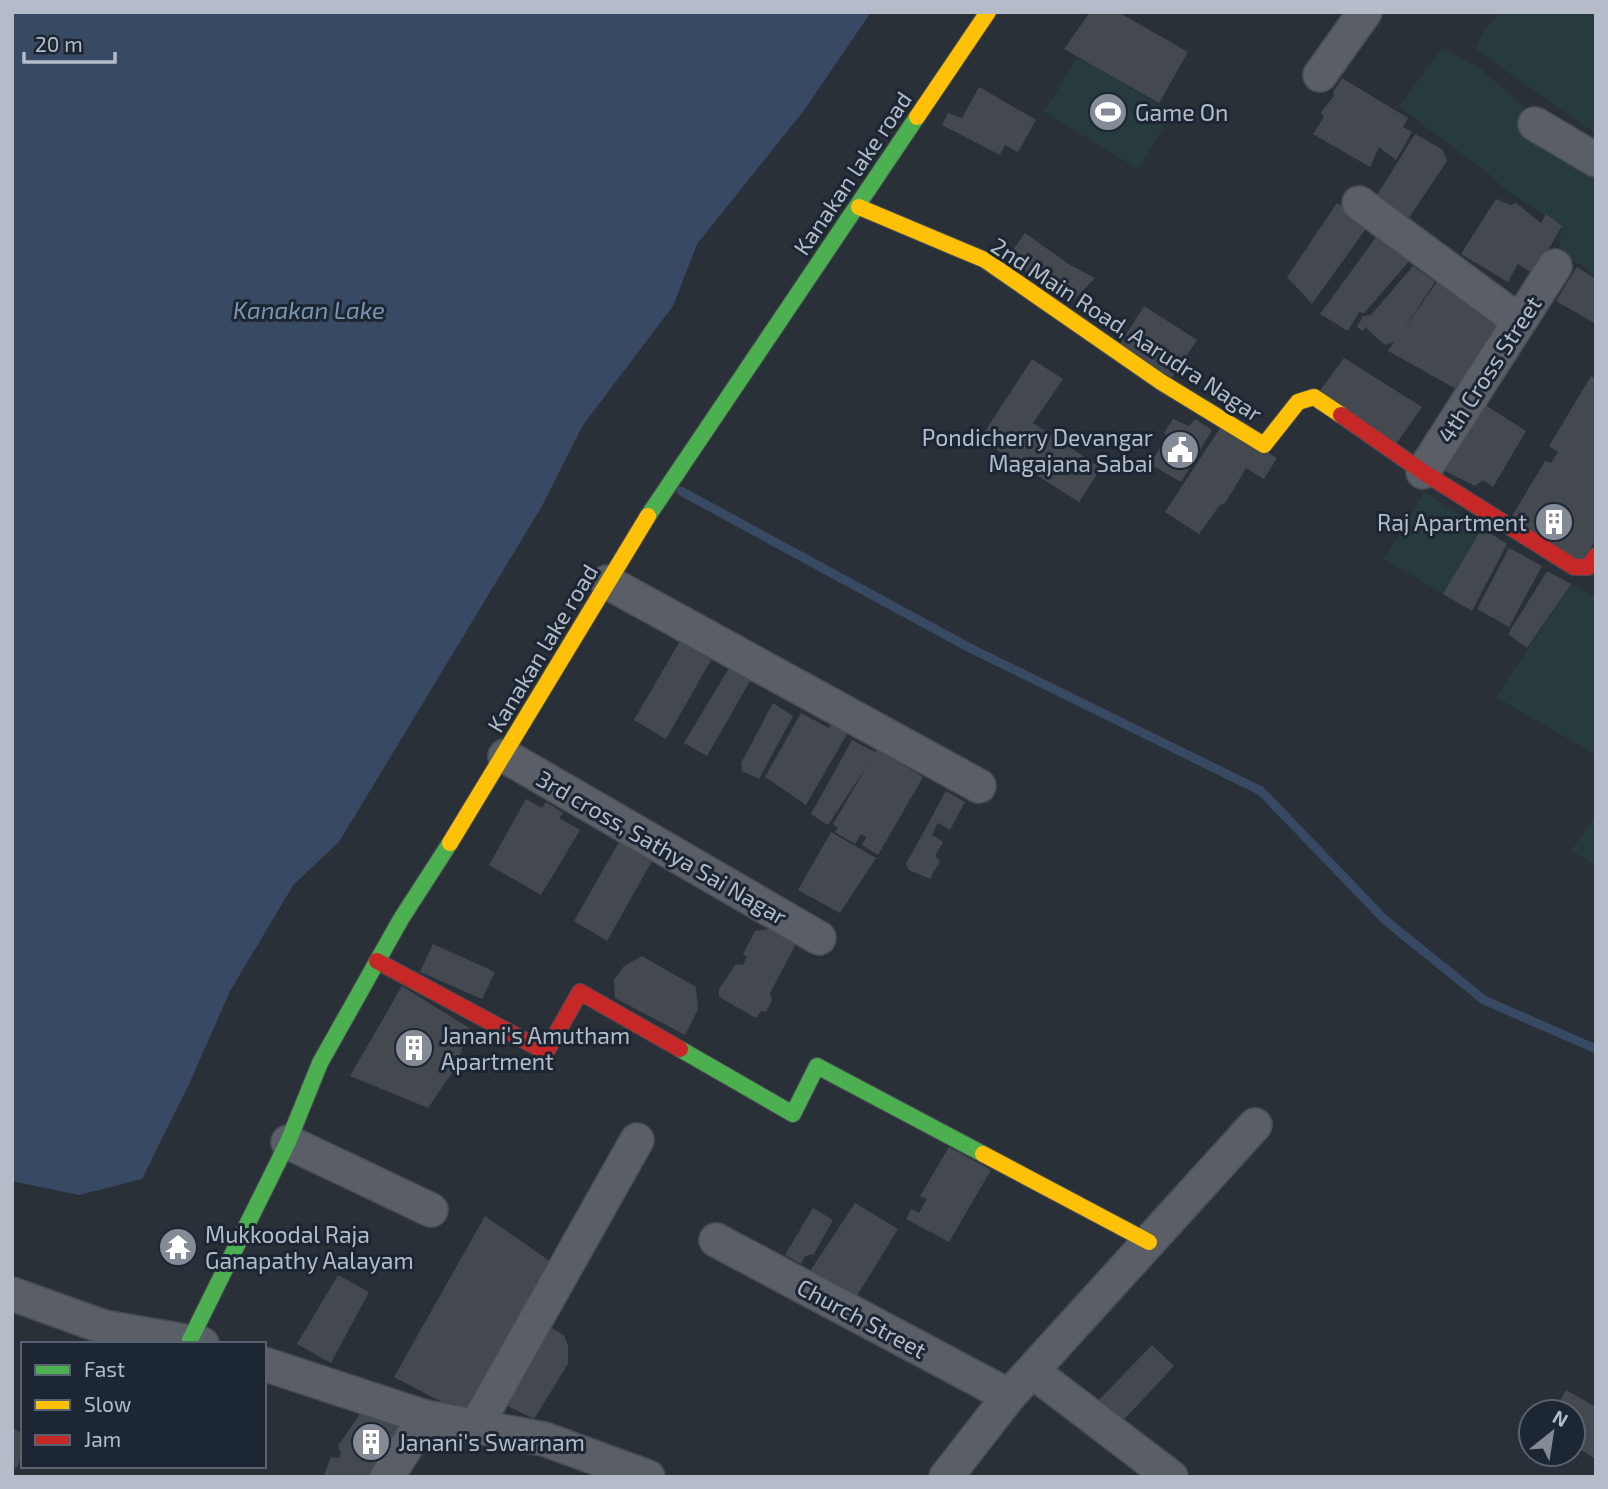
<svg xmlns="http://www.w3.org/2000/svg" width="1608" height="1489" viewBox="0 0 1608 1489" font-family="'Exo 2',sans-serif">
<style>
.green{fill:#273a3e}
.water{fill:#384963}
.lines{fill:none;stroke-linecap:round;stroke-linejoin:round}
.stream{stroke:#384963;stroke-width:9}
.building{fill:#444950}
.street-casing{stroke:#484c53;stroke-width:36}
.fast-casing{stroke:#484c53;stroke-width:18}
.slow-casing{stroke:#484c53;stroke-width:18}
.jam-casing{stroke:#484c53;stroke-width:18}
.street{stroke:#5a5e66;stroke-width:33}
.fast{stroke:#4caf50;stroke-width:16}
.slow{stroke:#ffc107;stroke-width:16}
.jam{stroke:#c62828;stroke-width:16}
.labels{text-anchor:middle;dominant-baseline:central;stroke-width:6;stroke-linejoin:round;paint-order:stroke}
.poi-label{font-size:23px;fill:#b4bcc9;stroke:#1d2633;text-anchor:start}
.street-label{font-size:23px;fill:#b4bcc9;stroke:#1d2633}
.water-label{font-size:24px;font-style:italic;fill:#7c92b1;stroke:#1d2633}
</style>
<rect width="100%" height="100%" fill="#2a3038"/>
<path class="green" d="M1501 12H1596V134L1475 49 1485 29Z
M1442 47 1481 69 1596 168V276L1559 251 1561 226 1504 189 1488 173 1399 107Z
M1078 56 1172 113 1138 169 1044 112Z
M1424 492 1482 528 1443 594 1384 559Z
M1571 584 1596 597V755L1496 697Z
M1596 815V865L1571 851Z"/>
<path class="water" d="M12 12H871L805 109 697 244 673 306 583 425 542 506 339 842 294 884 230 991 190 1082 142 1179 79 1195 12 1181Z"/>
<g class="lines">
<path class="stream" d="M681 491 968 647 1261 791 1385 920 1484 1000 1596 1049"/>
</g>
<path class="building" d="M1090 12H1118L1188 52 1159 103 1064 49Z
M1342 78 1408 118 1403 127 1412 132 1396 160 1379 147 1370 167 1313 134 1324 117 1321 112 1334 96 1333 92Z
M979 87 1036 120 1018 152 1005 145 1000 155 942 125 948 113 962 118Z
M1415 134 1442 149 1447 161 1408 219 1388 207 1377 195Z
M1496 199 1511 205 1516 203 1541 223 1546 214 1562 226 1534 274 1518 264 1508 282 1461 254Z
M1337 203 1370 223 1312 304 1287 277Z
M1025 233 1070 265 1095 278 1069 305 1008 257Z
M1379 233 1412 258 1364 313 1359 312 1348 331 1320 314Z
M1413 266 1435 282 1401 333 1439 279 1500 321 1458 390 1388 351 1394 342 1385 345 1365 327 1363 331 1357 327 1363 316 1371 315Z
M1577 267 1596 279V324L1556 301Z
M1144 306 1197 340 1170 380 1120 344Z
M1344 358 1422 407 1396 444 1319 392Z
M1032 359 1063 379 1033 423 1101 468 1079 502 980 439Z
M1591 376 1596 379V540L1580 563 1511 518 1545 461 1551 463 1558 452 1549 446Z
M1482 403 1526 431 1493 487 1483 480 1475 486 1439 468Z
M1173 419 1189 426 1195 419 1212 430 1181 482 1150 464 1168 436 1164 433Z
M1222 425 1277 458 1264 479 1246 468 1226 502 1219 506 1199 534 1165 512Z
M1482 528 1507 544 1472 611 1443 594Z
M1509 548 1542 566 1509 627 1477 609Z
M1547 571 1571 584 1527 648 1508 634Z
M680 641 711 660 666 739 634 720Z
M729 668 750 681 707 756 684 743Z
M773 703 793 716 759 779 742 771 741 763Z
M801 713 829 728 834 720 850 729 806 805 765 777Z
M852 740 875 752 877 749 923 777 878 855 862 845 866 837 861 834 855 844 835 832 838 828 833 824 867 766 828 825 811 814Z
M946 791 965 802 950 830 938 823 932 835 943 842 935 856 940 861 930 879 909 870 906 864Z
M526 799 542 808 546 802 563 813 559 818 580 830 541 895 489 865Z
M831 832 876 858 840 913 798 890Z
M619 842 652 861 607 941 574 921Z
M770 929 796 944 770 993 772 1001 766 1012 761 1011 756 1018 719 997V989L736 964 743 965 747 957 743 954 755 931Z
M433 944 495 972 482 999 420 972Z
M642 956 696 987 698 1009 685 1035 615 998 614 980 624 966Z
M402 986 469 1028 456 1067 428 1108 350 1076Z
M949 1147 991 1170 949 1242 906 1219 911 1209 919 1213 927 1199 920 1196Z
M855 1203 898 1229 855 1299 810 1271Z
M813 1208 833 1220 814 1254 805 1256 801 1264 785 1255Z
M485 1216 551 1262 467 1415 394 1377Z
M338 1275 369 1292 331 1363 297 1344Z
M551 1328 564 1335 568 1346V1364L534 1419 496 1400 541 1331Z
M1152 1345 1174 1366 1119 1425 1096 1403Z
M1566 1390 1596 1407V1459L1573 1445V1412H1554Z
M364 1408 408 1430 381 1477H323L331 1457 339 1458 341 1453 338 1446Z
M12 1428 23 1434V1456L15 1470Z"/>
<g class="lines">
<defs>
<path id="street" d="M1320 75 1365 12
M1535 124 1596 160
M1359 203 1519 321
M1423 472 1555 266
M607 582 979 786
M505 756 819 938
M288 1142 431 1210
M716 1240 1009 1396
M12 1294 104 1327 202 1344
M264 1364 425 1417 544 1439 648 1477
M1032 1371 1171 1477
M475 1428 637 1140
M387 1477 425 1417
M946 1477 1009 1396 1255 1125"/>
<path id="fast" d="M648 516 917 117
M680 1049 793 1114 817 1066 983 1154
M190 1340 288 1142 320 1063 401 919 450 843"/>
<path id="slow" d="M917 117 988 12
M859 207 985 260 1161 382 1264 445 1298 402 1314 397 1341 415
M450 843 648 516
M983 1154 1149 1242"/>
<path id="jam" d="M1341 415 1423 472 1574 567H1588L1596 556
M377 961 546 1052 580 992 680 1049"/>
</defs>
<use href="#street" class="street-casing"/>
<use href="#fast" class="fast-casing"/>
<use href="#slow" class="slow-casing"/>
<use href="#jam" class="jam-casing"/>
<use href="#street" class="street"/>
<use href="#fast" class="fast"/>
<use href="#slow" class="slow"/>
<use href="#jam" class="jam"/>
</g>
<defs>
<symbol id="stadium-disc" viewBox="-11 -11 22 22"><circle r="9.5" fill="#848b96" stroke="#1d2633"/><path d="M0-5a6.5 5 0 1 0 0 10a6.5 5 0 1 0 0-10ZM-3.5-1.8h7v3.6h-7Z" fill="#fff"/></symbol>
<symbol id="civic-disc" viewBox="-11 -11 22 22"><circle r="9.5" fill="#848b96" stroke="#1d2633"/><path d="M-.6-6.5H3V-4.5H.6V-3L4-1V1h2V6H-6V1h2V-1L-.6-3ZM-1.2 2.5V6h2.4V2.5Z" fill="#fff"/></symbol>
<symbol id="building-disc" viewBox="-11 -11 22 22"><circle r="9.5" fill="#848b96" stroke="#1d2633"/><path d="M-4-6H4V6H1V3H-1V6H-4ZM-2.5-4.3h1.7v1.8h-1.7ZM.8-4.3h1.7v1.8H.8ZM-2.5-1h1.7V.8h-1.7ZM.8-1h1.7V.8H.8Z" fill="#fff"/></symbol>
<symbol id="temple-disc" viewBox="-11 -11 22 22"><circle r="9.5" fill="#848b96" stroke="#1d2633"/><path d="M0-6L5-2H3V0L6.5 2.5H4V6H1.5V3h-3V6H-4V2.5H-6.5L-3 0V-2H-5Z" fill="#fff"/></symbol>
</defs>
<g fill-rule="evenodd">
<use href="#stadium-disc" x="1086" y="90" width="44" height="44"/>
<use href="#civic-disc" x="1158" y="428" width="44" height="44"/>
<use href="#building-disc" x="1532" y="500" width="44" height="44"/>
<use href="#building-disc" x="392" y="1026" width="44" height="44"/>
<use href="#temple-disc" x="156" y="1225" width="44" height="44"/>
<use href="#building-disc" x="349" y="1420" width="44" height="44"/>
</g>
<g class="labels">
<g class="poi-label">
<text x="1135" y="112">Game On</text>
<text x="1153" y="437" text-anchor="end">Pondicherry Devangar<tspan x="1153" dy="26">Magajana Sabai</tspan></text>
<text x="1527" y="522" text-anchor="end">Raj Apartment</text>
<text x="441" y="1035">Janani's Amutham<tspan x="441" dy="26">Apartment</tspan></text>
<text x="205" y="1234">Mukkoodal Raja<tspan x="205" dy="26">Ganapathy Aalayam</tspan></text>
<text x="398" y="1442">Janani's Swarnam</text>
</g>
<g class="street-label">
<text transform="translate(852 173) rotate(-56)">Kanakan lake road</text>
<text transform="translate(1127 329) rotate(33)">2nd Main Road, Aarudra Nagar</text>
<text transform="translate(1489 369) rotate(-57)">4th Cross Street</text>
<text transform="translate(542 648) rotate(-59)">Kanakan lake road</text>
<text transform="translate(662 847) rotate(30)">3rd cross, Sathya Sai Nagar</text>
<text transform="translate(862 1318) rotate(28)">Church Street</text>
</g>
<g class="water-label">
<text x="309" y="309">Kanakan Lake</text>
</g>
</g>
<rect width="1608" height="1489" fill="none" stroke="#b4bcc9" stroke-width="28"/>
<rect x="21" y="1342" width="245" height="126" fill="#1d2633" stroke="#59626f" stroke-width="2"/>
<rect x="35" y="1365" width="35" height="10" fill="#4caf50" stroke="#59626f" stroke-width="2"/>
<text x="84" y="1377" font-size="21" fill="#b4bcc9">Fast</text>
<rect x="35" y="1400" width="35" height="10" fill="#ffc107" stroke="#59626f" stroke-width="2"/>
<text x="84" y="1412" font-size="21" fill="#b4bcc9">Slow</text>
<rect x="35" y="1435" width="35" height="10" fill="#c62828" stroke="#59626f" stroke-width="2"/>
<text x="84" y="1447" font-size="21" fill="#b4bcc9">Jam</text>
<g transform="translate(1552 1433) rotate(30)"><circle r="33" fill="#1d2633" stroke="#59626f" stroke-width="2"/>
<path d="M0-5L12 26L0 18L-12 26Z" fill="#848b96"/>
<text y="-10" font-size="19" font-weight="bold" text-anchor="middle" fill="#b4bcc9">N</text>
</g>
<path d="M24 52v10h91v-10" fill="none" stroke="#b4bcc9" stroke-width="3.5"/>
<text x="35" y="52" font-size="21" fill="#b4bcc9" stroke="#1d2633" stroke-width="5" paint-order="stroke">20 m</text>
</svg>
